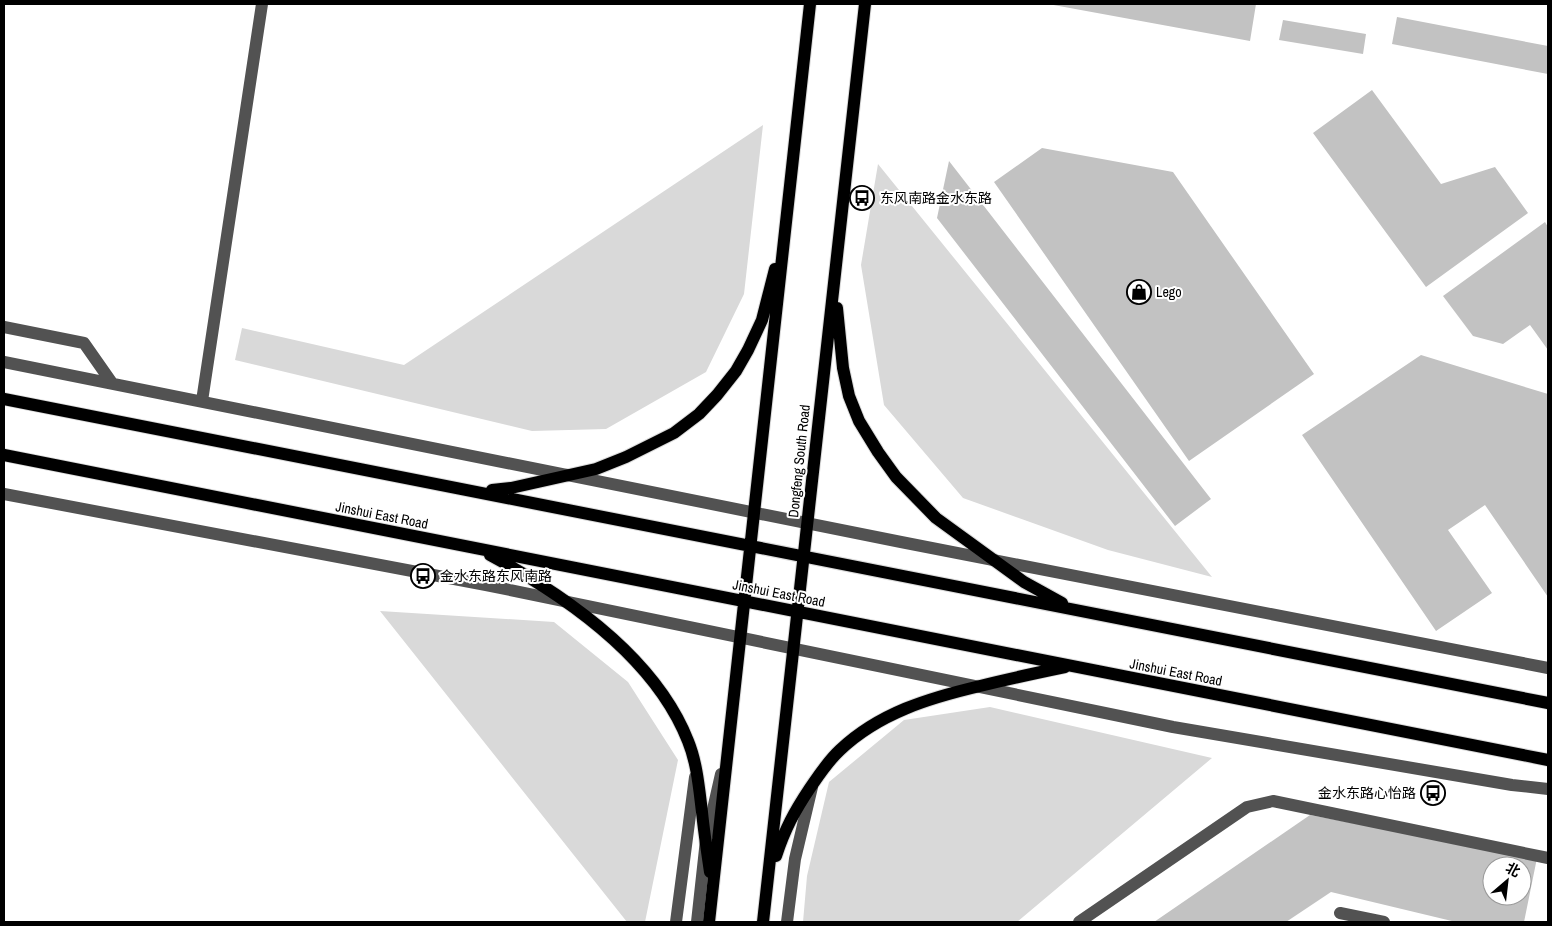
<svg xmlns="http://www.w3.org/2000/svg" width="1552" height="926" viewBox="0 0 1552 926" font-family="'Archivo Narrow','Noto Sans SC',sans-serif">
<style>
.green{fill:#d9d9d9}
.building{fill:#c2c2c2;fill-rule:evenodd}
.lines{fill:none;stroke-linecap:round;stroke-linejoin:round}
.major-casing{stroke:#dbdbdb;stroke-width:14}
.minor{stroke:#525252;stroke-width:12}
.major{stroke:#000;stroke-width:12}
.labels{text-anchor:middle;dominant-baseline:central;stroke-width:4;stroke-linejoin:round;paint-order:stroke}
.poi-label{font-size:14px;fill:#000;stroke:#fff;text-anchor:start}
.street-label{font-size:14px;fill:#000;stroke:#fff}
</style>
<rect width="100%" height="100%" fill="#fff"/>
<path class="green" d="M763 125 744 294 706 372 606 429 532 431 235 360 242 328 404 365Z
M878 164 1212 577 1108 550 963 498 884 405 861 265Z
M380 611 554 622 628 682 678 760 645 922H627Z
M990 707 1212 758 1017 922H803L807 876 829 782 904 720Z"/>
<path class="building" d="M1048 4H1256L1250 41Z
M1397 17 1548 46V74L1392 44Z
M1283 20 1366 34 1363 54 1279 40Z
M1372 90 1441 184 1495 167 1528 213 1426 287 1313 133Z
M1042 148 1173 172 1314 374 1189 461 994 182Z
M949 161 1211 499 1175 526 937 218Z
M1545 222 1548 227V350L1530 325 1503 344 1473 336 1443 296Z
M1421 355 1548 394V597L1485 505 1448 530 1492 593 1436 631 1302 435Z
M1310 815 1537 858 1524 922H1456L1331 892 1286 922H1154ZM1492 866H1522V896H1492Z"/>
<g class="lines">
<defs>
<path id="major" d="M837 308 843 368 849 396 859 421 878 452 896 477 936 518 1024 582 1062 603
M4 399 1548 703
M4 455 1548 760
M492 490 511 488 596 469 626 457 674 433 699 414 717 395 736 371 748 350 762 320 775 269
M490 555C566 596 655 657 688 741 697 763 699 788 702 812 704 832 707 852 710 872
M776 856C785 829 794 812 810 788 819 775 828 761 840 750 879 713 929 698 980 686 1008 679 1036 673 1065 667
M709 922 810 4
M763 922 865 4"/>
</defs>
<use href="#major" class="major-casing"/>
<path class="minor" d="M4 327 84 343 112 383
M4 362 901 542 1548 668
M202 401 262 4
M4 494 486 585 1173 727 1512 785 1548 789
M1340 913 1384 922
M676 922 695 777
M697 922 706 840 721 774
M787 922 795 859 812 787
M1079 922 1247 807 1273 801 1548 858"/>
<use href="#major" class="major"/>
</g>
<defs>
<symbol id="bus-ring" viewBox="-11 -11 22 22"><circle r="9.5" fill="#fff" stroke="#000" stroke-width="1.5"/><path d="M-5-6H5V4H4V6H2V4H-2V6H-4V4H-5ZM-3.5-4V0h7V-4ZM-3.5 1.2v1.5H-2V1.2ZM2 1.2v1.5H3.5V1.2Z" fill="#000"/></symbol>
<symbol id="shop-ring" viewBox="-11 -11 22 22"><circle r="9.5" fill="#fff" stroke="#000" stroke-width="1.5"/><path d="M-5-2.5h2.3a2.7 3.5 0 0 1 5.4 0H5L5.5 6h-11ZM-1.5-2.5h3a1.5 2.3 0 0 0-3 0Z" fill="#000"/></symbol>
</defs>
<g fill-rule="evenodd">
<use href="#bus-ring" x="848" y="184" width="28" height="28"/>
<use href="#shop-ring" x="1125" y="278" width="28" height="28"/>
<use href="#bus-ring" x="409" y="562" width="28" height="28"/>
<use href="#bus-ring" x="1419" y="779" width="28" height="28"/>
</g>
<g class="labels">
<g class="poi-label">
<text x="880" y="198">东风南路金水东路</text>
<text x="1156" y="292">Lego</text>
<text x="440" y="576">金水东路东风南路</text>
<text x="1416" y="793" text-anchor="end">金水东路心怡路</text>
</g>
<g class="street-label">
<text transform="translate(799 461) rotate(-84)">Dongfeng South Road</text>
<text transform="translate(382 515) rotate(11)">Jinshui East Road</text>
<text transform="translate(779 593) rotate(11)">Jinshui East Road</text>
<text transform="translate(1176 672) rotate(11)">Jinshui East Road</text>
</g>
</g>
<rect width="1552" height="926" fill="none" stroke="#000000" stroke-width="10"/>
<g transform="translate(1507 881) rotate(28)"><circle r="24" fill="#ffffff" stroke="#999999"/>
<path d="M0-4L9 19L0 12L-9 19Z" fill="#000000"/>
<text y="-8" font-size="14" font-weight="bold" text-anchor="middle" fill="#000000">北</text>
</g>
</svg>
